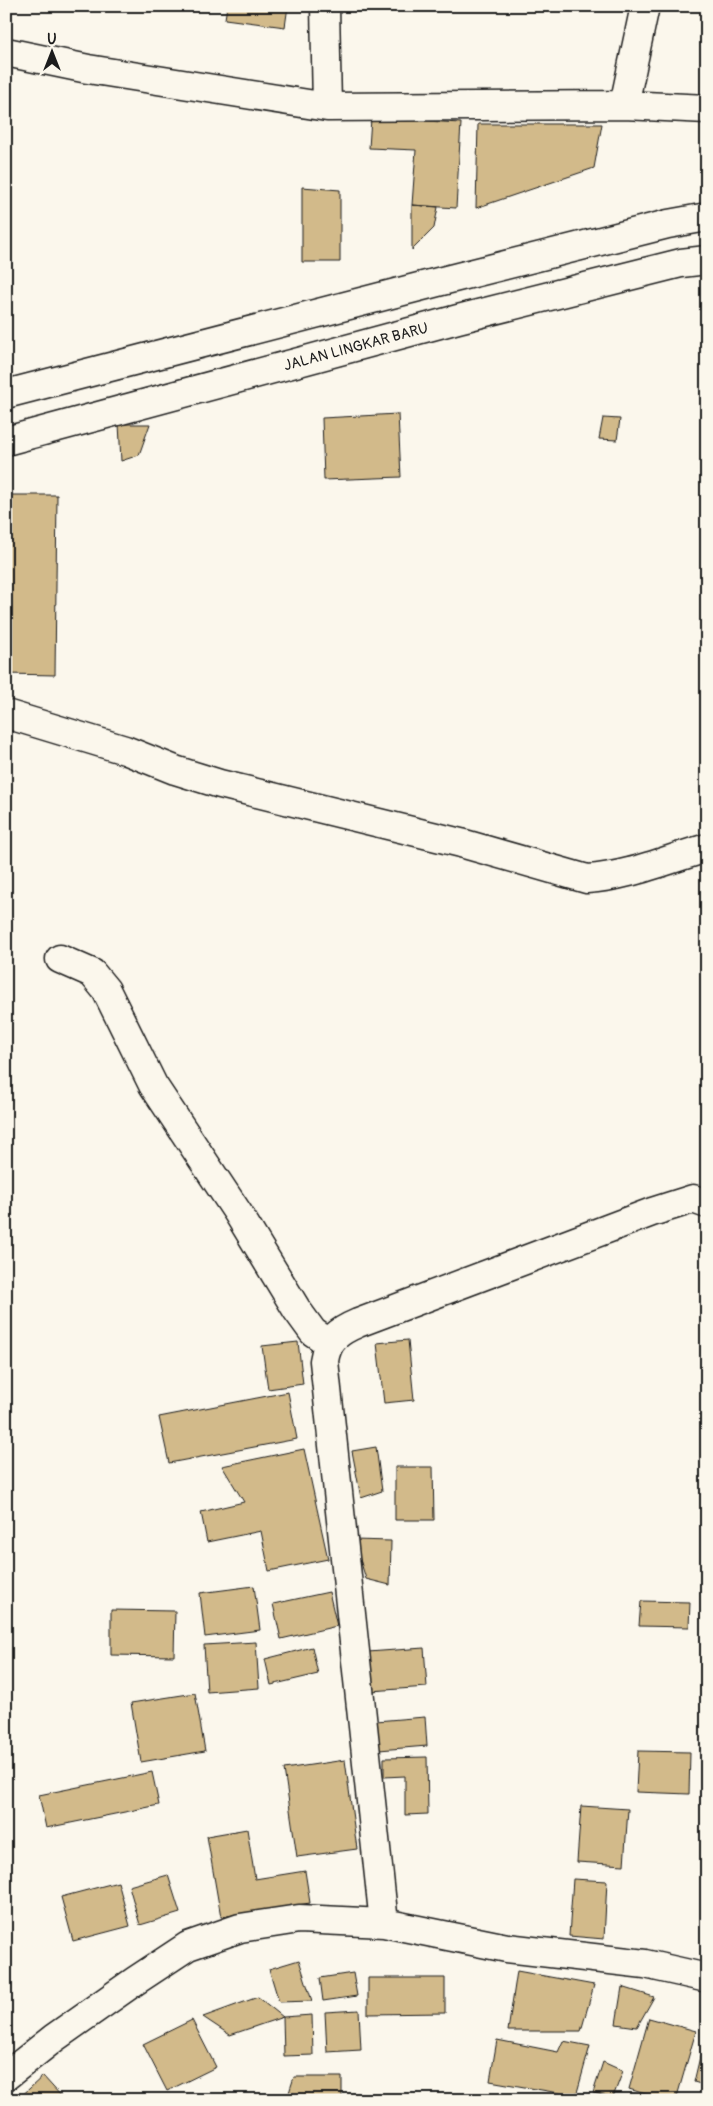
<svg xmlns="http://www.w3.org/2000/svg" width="713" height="2106" viewBox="0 0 713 2106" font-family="Pangolin,sans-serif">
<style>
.building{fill:#d2ba8a;stroke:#1c1c1c}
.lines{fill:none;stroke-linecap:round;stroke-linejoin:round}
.street-casing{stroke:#1c1c1c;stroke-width:31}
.highway-casing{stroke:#1c1c1c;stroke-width:31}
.street{stroke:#fbf7ec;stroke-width:28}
.highway{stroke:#fbf7ec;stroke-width:28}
.labels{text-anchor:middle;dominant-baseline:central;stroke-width:4;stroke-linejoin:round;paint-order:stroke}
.street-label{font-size:15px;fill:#1c1c1c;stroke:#fbf7ec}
</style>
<rect width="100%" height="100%" fill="#fbf7ec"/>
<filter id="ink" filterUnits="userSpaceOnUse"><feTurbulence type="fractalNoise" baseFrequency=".02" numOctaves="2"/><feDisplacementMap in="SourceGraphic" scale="10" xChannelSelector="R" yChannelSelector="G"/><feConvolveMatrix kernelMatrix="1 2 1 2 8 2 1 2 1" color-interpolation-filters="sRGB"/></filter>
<g filter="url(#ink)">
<path class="building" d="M53 6H75L74 10Z
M227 6H288L285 27 225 19Z
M371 118 461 123 456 208 412 205 416 150 369 148Z
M478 124H602L594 168 476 208Z
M302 187 340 190V262H302Z
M412 205 438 207 434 228 412 250Z
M398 414 401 477 324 480 322 418Z
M603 418 620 419 617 440 599 439Z
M119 424H150L139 455 121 461Z
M6 495H57L55 675 6 674Z
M408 1340 414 1400 384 1403 377 1343Z
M298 1342 303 1384 268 1389 262 1346Z
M288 1392 297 1439 169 1463 159 1417Z
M376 1447 382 1491 361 1498 352 1451Z
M304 1449 328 1559 269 1571 261 1531 207 1542 201 1512 244 1502 222 1466Z
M395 1467H433L434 1520H395Z
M354 1540 391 1541 390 1585 366 1579Z
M254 1586 260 1630 205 1637 200 1593Z
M329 1592 337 1626 281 1639 273 1604Z
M641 1601 690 1602 689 1627 639 1626Z
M111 1610 175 1611 174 1656 111 1655Z
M256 1642 259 1688 207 1692 204 1645Z
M312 1647 318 1674 271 1685 265 1659Z
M424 1648 427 1687 371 1691 368 1652Z
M195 1693 205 1751 141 1762 131 1703Z
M425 1717 427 1746 379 1750 376 1721Z
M638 1751 690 1752 689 1794 636 1792Z
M427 1757 428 1814 405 1815V1776L384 1777V1758Z
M345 1760 357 1849 297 1857 284 1769Z
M152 1772 159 1805 46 1828 39 1795Z
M581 1806 628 1809 624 1865 577 1862Z
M247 1829 255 1879 305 1871 310 1903 221 1917 207 1836Z
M168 1875 180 1913 140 1925 129 1886Z
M573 1879 607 1881 604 1939 569 1936Z
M118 1882 130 1926 73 1941 61 1897Z
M299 1960 312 2001 279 2002 269 1969Z
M517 1971 594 1985 581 2031H508Z
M353 1973 357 1996 323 2001 320 1978Z
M368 1978H445V2013L368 2014Z
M622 1987 654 1997 637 2027 616 2024Z
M258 1997 283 2017 230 2035 203 2017Z
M359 2010 361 2050 327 2052 325 2012Z
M312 2015 313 2055 284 2056 283 2017Z
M649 2018 696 2031 676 2100H665L629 2089Z
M192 2020 216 2067 167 2091 143 2044Z
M497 2040 558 2052 563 2041 590 2046 576 2096 490 2081Z
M703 2044 707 2045V2086L694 2082Z
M603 2062 623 2071 613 2097 593 2093Z
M43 2076 62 2097 59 2100H17Z
M294 2077H342V2100H280L287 2099Z"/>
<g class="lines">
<defs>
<path id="street" d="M325 6 327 107
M6 52 88 69 327 107 624 105 707 109
M624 105 645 6
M6 714 125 750 175 770 220 784 461 843 587 879C627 877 668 859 707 848
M60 959 92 973 106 990 153 1085 238 1213 297 1310 313 1332 329 1343
M384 1923 324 1361C327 1339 339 1331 358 1323L652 1212 693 1199 707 1204
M6 2076 54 2038 135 1981 188 1946 240 1928 299 1919 384 1923 507 1948 645 1964 707 1978"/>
<path id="highway" d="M6 394 438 282 668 224 707 217
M6 441 458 319 681 263 707 260"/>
</defs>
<use href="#street" class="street-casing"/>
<use href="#highway" class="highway-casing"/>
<use href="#street" class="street"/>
<use href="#highway" class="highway"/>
</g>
</g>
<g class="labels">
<g class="street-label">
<text transform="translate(356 347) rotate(-15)">JALAN LINGKAR BARU</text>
</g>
</g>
<rect width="713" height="2106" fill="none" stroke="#fbf7ec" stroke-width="25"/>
<rect x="12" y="12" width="688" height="2081" fill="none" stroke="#1c1c1c" stroke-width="2" filter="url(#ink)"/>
<g transform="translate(52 52)" stroke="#fbf7ec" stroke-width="4" paint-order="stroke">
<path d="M0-4L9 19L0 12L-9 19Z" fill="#1c1c1c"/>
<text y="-8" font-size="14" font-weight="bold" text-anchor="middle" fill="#1c1c1c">U</text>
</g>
</svg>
